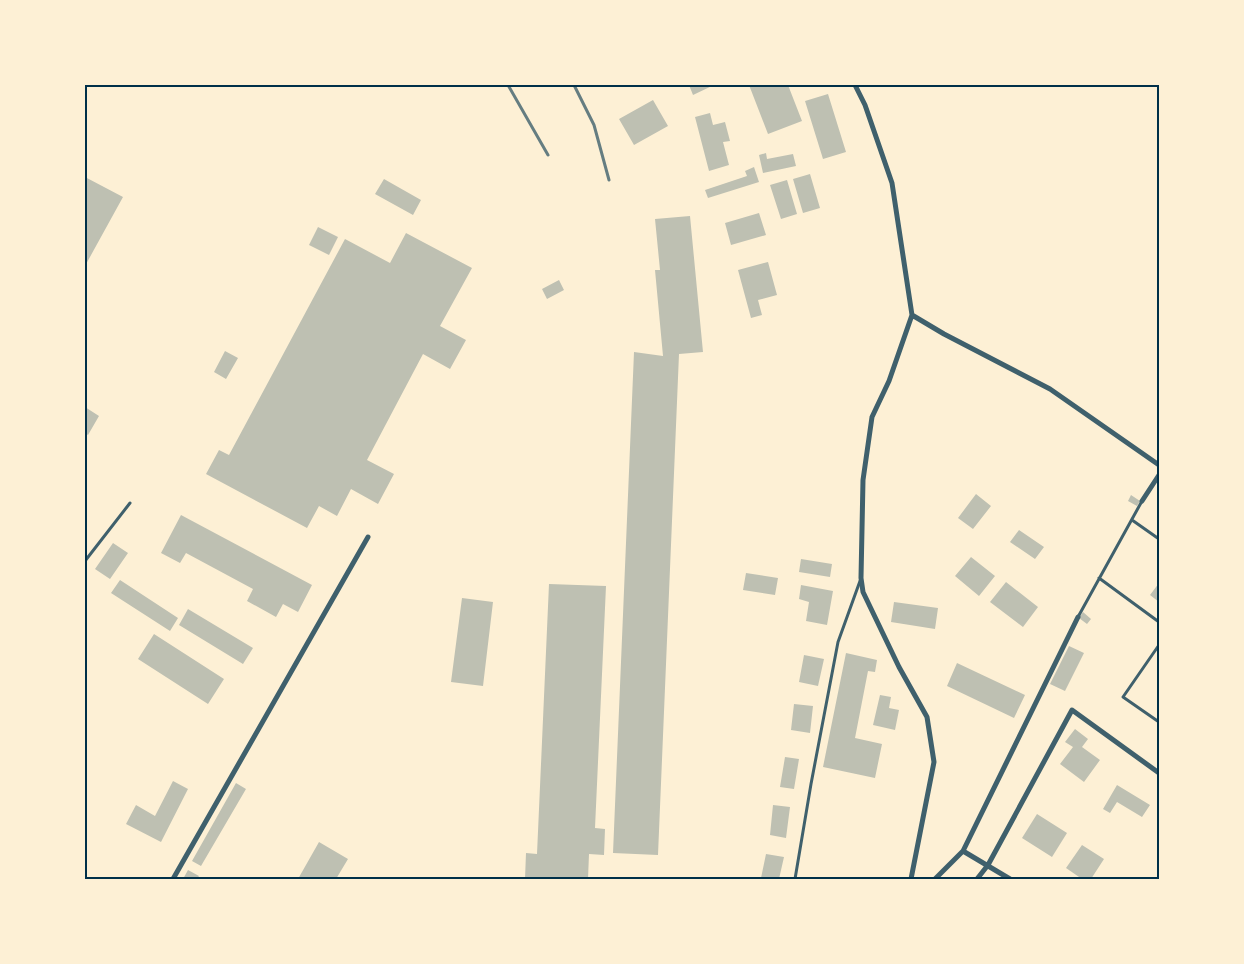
<svg xmlns="http://www.w3.org/2000/svg" width="1244" height="964" viewBox="0 0 1244 964" font-family="'DM Sans',sans-serif">
<style>
.building{fill:#bec0b2}
.lines{fill:none;stroke-linecap:round;stroke-linejoin:round}
.service{stroke:#3f606c;stroke-width:3}
.minor{stroke:#3f606c;stroke-width:5}
.rail{stroke:#657d81;stroke-width:3}
.neatline{fill:none;stroke:#003049;stroke-width:2}
</style>
<rect width="100%" height="100%" fill="#fdf0d5"/>
<path class="building" d="M689 85H714L693 95Z
M749 85H788L802 121 768 134Z
M828 94 846 152 823 159 805 101Z
M653 100 668 126 634 145 619 119Z
M710 113 713 125 725 122 730 141 723 142 729 165 709 171 695 117Z
M766 153 767 159 793 154 796 166 763 173 759 155Z
M754 167 759 182 708 198 705 190 747 176 745 171Z
M810 174 820 208 803 213 793 179Z
M85 177 123 197 85 266Z
M384 179 421 200 413 215 375 194Z
M787 180 797 214 781 219 770 185Z
M759 213 766 235 731 245 725 223Z
M690 216 703 352 679 354 658 855 613 853 634 352 663 356 655 270H660L655 219Z
M318 227 338 237 329 255 309 245Z
M406 233 472 268 440 326 466 340 450 369 423 354 367 460 394 474 378 504 351 489 337 516 319 506 307 528 206 474 219 450 229 455 345 239 390 263Z
M768 262 777 295 758 300 762 315 751 318 738 270Z
M559 280 564 290 547 299 542 289Z
M225 351 238 358 226 379 214 372Z
M85 407 99 416 88 435 85 433Z
M976 494 991 506 973 529 958 518Z
M1131 495 1140 501 1137 506 1128 501Z
M181 515 312 585 298 612 283 604 276 617 247 601 253 589 186 553 180 563 161 553Z
M1019 530 1044 547 1035 559 1010 542Z
M113 543 128 553 110 579 95 569Z
M971 557 995 576 979 596 955 576Z
M801 559 832 564 830 577 799 572Z
M746 573 778 578 775 595 743 590Z
M120 580 178 618 170 631 111 593Z
M1006 582 1038 607 1023 627 990 602Z
M1159 583V602L1150 595Z
M549 584 606 586 595 828 605 829 604 855 589 854 588 879H525L526 853 537 854Z
M801 585 833 591 827 625 806 621 809 602 799 599Z
M462 598 493 602 483 686 451 682Z
M894 602 938 608 935 629 891 622Z
M188 609 253 648 243 664 179 625Z
M1083 612 1091 619 1087 624 1079 618Z
M154 634 224 679 208 704 138 659Z
M1069 646 1084 653 1065 691 1050 684Z
M846 653 877 660 875 672 868 671 855 738 882 744 875 778 823 767Z
M804 655 824 659 818 686 799 682Z
M957 663 1025 695 1014 718 947 686Z
M880 695 891 697 889 708 899 710 895 730 873 725Z
M794 704 813 706 810 733 791 730Z
M1075 729 1088 739 1082 747 1100 760 1084 782 1060 764 1073 747 1065 742Z
M785 757 799 759 794 789 780 787Z
M173 781 188 789 161 842 126 824 136 805 155 816Z
M236 783 246 789 201 866 192 861Z
M1117 785 1150 805 1142 817 1117 802 1110 813 1103 809Z
M773 805 790 807 786 838 770 835Z
M1037 814 1067 833 1052 857 1022 838Z
M319 842 348 859 336 879H298Z
M1082 845 1104 859 1091 879H1082L1066 868Z
M766 854 784 857 779 879 761 878Z
M188 870 199 876 197 879H183Z"/>
<g class="lines">
<path class="service" d="M1132 520 1159 539
M85 561 130 503
M1099 578 1159 622
M1078 617 1142 501
M1159 645 1123 697 1159 722
M795 879 811 784 838 642 860 581"/>
<path class="minor" d="M855 85 865 105 892 183 912 315 889 381 872 417 863 480 861 578 863 592 899 667 927 717 934 762 911 879
M912 315 944 334 1050 389 1159 465
M1142 501 1159 475
M963 851 1010 879
M173 879 368 537
M935 879 963 851 1078 617
M977 879 988 865 1072 710 1159 773"/>
<path class="rail" d="M508 85 548 155
M574 85 594 125 609 180"/>
</g>
<rect width="1244" height="964" fill="none" stroke="#fdf0d5" stroke-width="172"/>
<rect x="86" y="86" width="1072" height="792" class="neatline"/>
</svg>
